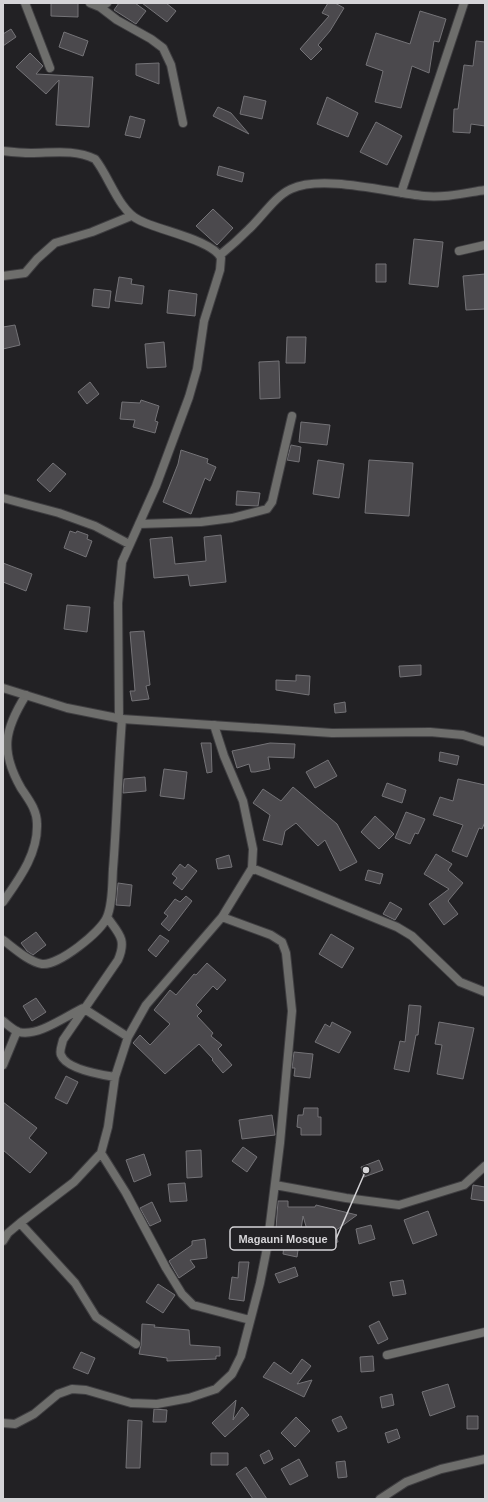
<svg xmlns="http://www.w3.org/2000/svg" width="488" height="1502" viewBox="0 0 488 1502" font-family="Helvetica,sans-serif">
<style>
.building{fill:#4b494d;stroke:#747377}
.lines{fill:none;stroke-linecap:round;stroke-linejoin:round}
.minor-casing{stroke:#3f3e41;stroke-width:10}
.tertiary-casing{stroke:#3f3e41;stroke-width:10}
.minor{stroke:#6e6e6c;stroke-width:8}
.tertiary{stroke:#6e6e6c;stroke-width:8}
.leader{fill:none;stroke:#d5d4d7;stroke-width:1.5}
.callout-dot{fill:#d5d4d7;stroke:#222124;stroke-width:1.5}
.callout{fill:#222124;stroke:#d5d4d7;stroke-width:1.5}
.callout-label{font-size:11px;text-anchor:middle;font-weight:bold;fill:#d5d4d7}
</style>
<rect width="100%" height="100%" fill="#222124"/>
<path class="building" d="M51 3H78V17L51 16Z
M119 3H135L146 11 136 24 114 10Z
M142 3H166L176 11 167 22Z
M328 3H335L344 8 330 31 318 45 322 49 311 60 300 49 329 16 322 13Z
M420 11 446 19 439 42 434 41 429 73 412 66 401 108 375 102 383 71 366 65 376 33 410 44Z
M11 29 16 37 3 46V34Z
M64 32 88 41 83 56 59 47Z
M476 41 485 42V126L471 124 470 133 453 132 454 109H458L464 65 473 66Z
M30 53 43 66 36 74 93 77 89 127 56 125 59 80 46 94 16 67Z
M159 63V84L136 75V64Z
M244 96 266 101 262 119 240 114Z
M327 97 358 113 348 137 317 124Z
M218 107 231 113 249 134 213 116Z
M130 116 145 120 140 138 125 135Z
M376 122 402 136 387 165 360 152Z
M219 166 244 173 242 182 217 175Z
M213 209 233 228 217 245 196 226Z
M414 239 443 242 438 287 409 284Z
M376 264H386V282H376Z
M485 274V309L466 310 463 276Z
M119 277 132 279 131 284 144 286 142 304 115 301Z
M94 289 111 291 109 308 92 306Z
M169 290 197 294 195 316 167 313Z
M15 325 20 345 3 349V327Z
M287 337H306L305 363H286Z
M164 342 166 367 147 368 145 344Z
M279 361 280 398 260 399 259 362Z
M90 382 99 394 87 404 78 392Z
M141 400 159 406 155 421 158 422 155 433 133 427 135 420 120 419 122 402 140 403Z
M301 422 330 425 327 445 299 442Z
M291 445 301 447 299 462 287 460Z
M181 450 208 459 207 463 216 467 210 481 205 478 191 514 163 502 178 464Z
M318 460 344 464 339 498 313 494Z
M369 460 413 463 409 516 365 513Z
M53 463 66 474 50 492 37 480Z
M237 491 260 493 258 506 236 505Z
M70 531 76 533 77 531 88 535 87 539 92 541 86 557 64 548Z
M221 535 226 582 190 586 188 575 154 578 150 539 172 537 175 564 206 561 204 537Z
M3 563 32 574 26 591 3 582Z
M67 605 90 607 87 632 64 629Z
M144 631 150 685 146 686 149 699 132 701 130 691H135L130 632Z
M421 665V675L400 677 399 666Z
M296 675 310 676 309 695 276 690V680L296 681Z
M345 702 346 712 335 713 334 704Z
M201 743H211L212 772 207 773Z
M270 743 295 744 294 758 268 757 270 769 255 772H251L249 764 237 768 232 751Z
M440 752 459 756 457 765 439 761Z
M328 760 337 776 315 788 306 772Z
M164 769 187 772 184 799 160 796Z
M145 777 146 791 123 793 124 779Z
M458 779 485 785V822L482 829 479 828 467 857 452 851 463 825 433 815 440 797 453 801Z
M387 783 406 790 402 803 382 796Z
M293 787 337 824 357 862 340 871 325 840 318 846 296 823 285 831 282 845 263 840 270 815 253 803 263 789 281 801Z
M406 812 425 819 418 834 415 833 410 844 395 838Z
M375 816 394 834 379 849 361 832Z
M436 854 452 864 448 870 463 883 448 901 458 914 444 925 429 904 449 889 424 874Z
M229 855 232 867 218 869 216 859Z
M180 864 185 868 188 864 197 871 182 890 173 883 177 878 172 874Z
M368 870 383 874 380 884 365 880Z
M118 883 132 885 130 906 116 905Z
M186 896 192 901 169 931 161 924 168 916 164 913 175 899 180 902Z
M390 902 402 909 395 920 383 914Z
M36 932 46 945 33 955 27 951 21 943Z
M331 934 354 948 342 968 319 954Z
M160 935 169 941 156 957 148 950Z
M207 963 226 980 217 990 213 986 196 1005 202 1011 197 1016 213 1033 211 1036 222 1045 218 1049 232 1065 223 1073 212 1060 213 1059 199 1044 165 1074 133 1043 140 1035 150 1045 170 1024 154 1010 170 990 176 995 194 974 196 975Z
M36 998 46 1012 32 1021 23 1006Z
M409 1005 421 1006 418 1035H416L409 1072 394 1069 400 1041 405 1042Z
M332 1022 351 1032 339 1053 315 1042 325 1024 330 1027Z
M439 1022 474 1028 463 1079 437 1074 442 1045 435 1044Z
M294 1052 313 1054 310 1078 294 1076 295 1068H292Z
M66 1076 78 1082 67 1104 55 1098Z
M3 1102 37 1128 29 1138 47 1153 30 1173 3 1150Z
M304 1108H318V1117H321V1135H301V1128L297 1127 298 1115H303Z
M272 1115 275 1135 242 1139 239 1120Z
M243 1147 257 1157 247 1172 232 1161Z
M201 1150 202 1177 187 1178 186 1151Z
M144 1154 151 1175 134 1182 126 1160Z
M379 1160 383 1170 364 1177 361 1167Z
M185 1183 187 1201 170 1202 168 1184Z
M473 1185 485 1187V1201L471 1199Z
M278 1201H288V1207H315L316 1205 357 1215 335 1231 338 1242 312 1247 303 1216 297 1257 283 1254 286 1228H276Z
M152 1202 161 1221 150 1226 140 1208Z
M428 1211 437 1235 413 1244 404 1220Z
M371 1225 375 1239 359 1244 356 1229Z
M205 1239 207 1258 190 1260 195 1267 179 1278 169 1261 192 1245V1241Z
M239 1262H249L244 1301 229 1299 232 1277 238 1278Z
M295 1267 298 1276 279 1283 275 1274Z
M403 1280 406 1294 393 1296 390 1282Z
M158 1284 175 1295 163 1313 146 1302Z
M379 1321 388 1339 378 1344 369 1326Z
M142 1324 155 1325 154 1327 189 1330 190 1345 220 1347V1356H216V1359L167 1361V1358L139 1354 141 1345Z
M81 1352 95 1358 88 1374 73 1368Z
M373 1356 374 1371 361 1372 360 1357Z
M302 1359 311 1366 297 1384 312 1380 304 1397 263 1377 274 1362 291 1374Z
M448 1384 455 1407 430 1416 422 1392Z
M392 1394 394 1405 382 1408 380 1397Z
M236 1400 233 1420 242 1407 249 1415 225 1437 212 1423Z
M154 1409 167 1410 166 1422H153Z
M341 1416 347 1428 338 1432 332 1420Z
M467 1416H478V1429H467Z
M296 1417 310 1431 295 1447 281 1433Z
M128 1420 142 1421 140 1468H126Z
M397 1429 400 1438 388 1443 385 1433Z
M269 1450 273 1459 264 1464 260 1455Z
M211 1453H228V1465H211Z
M299 1459 308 1476 290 1485 281 1469Z
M345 1461 347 1477 338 1478 336 1462Z
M246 1467 267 1499H253L236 1474Z"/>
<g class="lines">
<defs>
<path id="minor" d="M25 3 50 68
M90 3 100 7 107 3
M100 7 117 20 151 39 163 48 171 65 183 123
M3 151C12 152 22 153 31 153 53 153 74 149 95 159 109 176 119 211 139 220 157 230 213 240 221 258L220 270 204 321 197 369 189 397 156 486 122 562 118 603 119 719
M401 193 464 3
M459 251 485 245
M220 255C230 247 240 238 249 229 263 216 274 197 291 189 323 174 390 193 424 196 445 198 465 193 485 190
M3 276 25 273 37 259 55 243 92 232 131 216
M3 498 59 513 95 526 129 544
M139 524 201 522 232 518 267 509 272 502 292 416
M252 868 397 927 412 936 460 982 485 992
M3 902C19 879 38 854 37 824 37 810 29 800 21 788 0 751 4 730 26 695
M107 917C119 934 127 939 118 960L63 1040C62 1045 59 1051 61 1055 66 1069 102 1075 115 1077
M3 940C14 948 29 962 42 964 58 966 101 932 107 917 113 903 112 883 113 869 117 819 118 769 122 719
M3 1021C8 1025 13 1030 19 1032 38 1037 66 1016 83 1008L128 1037
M3 1065 17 1031
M101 1153 126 1193 166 1268 182 1294 193 1305 250 1320
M275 1185 346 1198 399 1205 464 1185 485 1166
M20 1223 75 1283 96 1317 136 1344
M3 1241 8 1233 20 1223 74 1182 101 1153 108 1127 115 1077 128 1037 146 1005 222 917 252 868 253 849 243 801 224 756 214 725
M387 1355 485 1332
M3 1423 15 1424 34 1414 58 1394 72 1389 86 1390 131 1403 157 1404 189 1398 216 1389 232 1374 241 1356 260 1283 267 1248 280 1143 292 1011 286 953 282 942 271 935 222 917
M380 1499 406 1482 441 1469 485 1459"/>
<path id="tertiary" d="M3 688 67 708 122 719 332 733 430 732 463 735 485 742"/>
</defs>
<use href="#minor" class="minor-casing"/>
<use href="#tertiary" class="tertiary-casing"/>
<use href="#minor" class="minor"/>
<use href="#tertiary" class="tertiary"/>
</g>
<path class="leader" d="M366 1170L336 1239"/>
<circle class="callout-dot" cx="366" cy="1170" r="4"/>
<rect class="callout" x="230" y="1227" width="106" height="23" rx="4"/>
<g class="callout-label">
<text x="283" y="1243">Magauni Mosque</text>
</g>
<rect width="488" height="1502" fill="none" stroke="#d5d4d7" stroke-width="8"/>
</svg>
